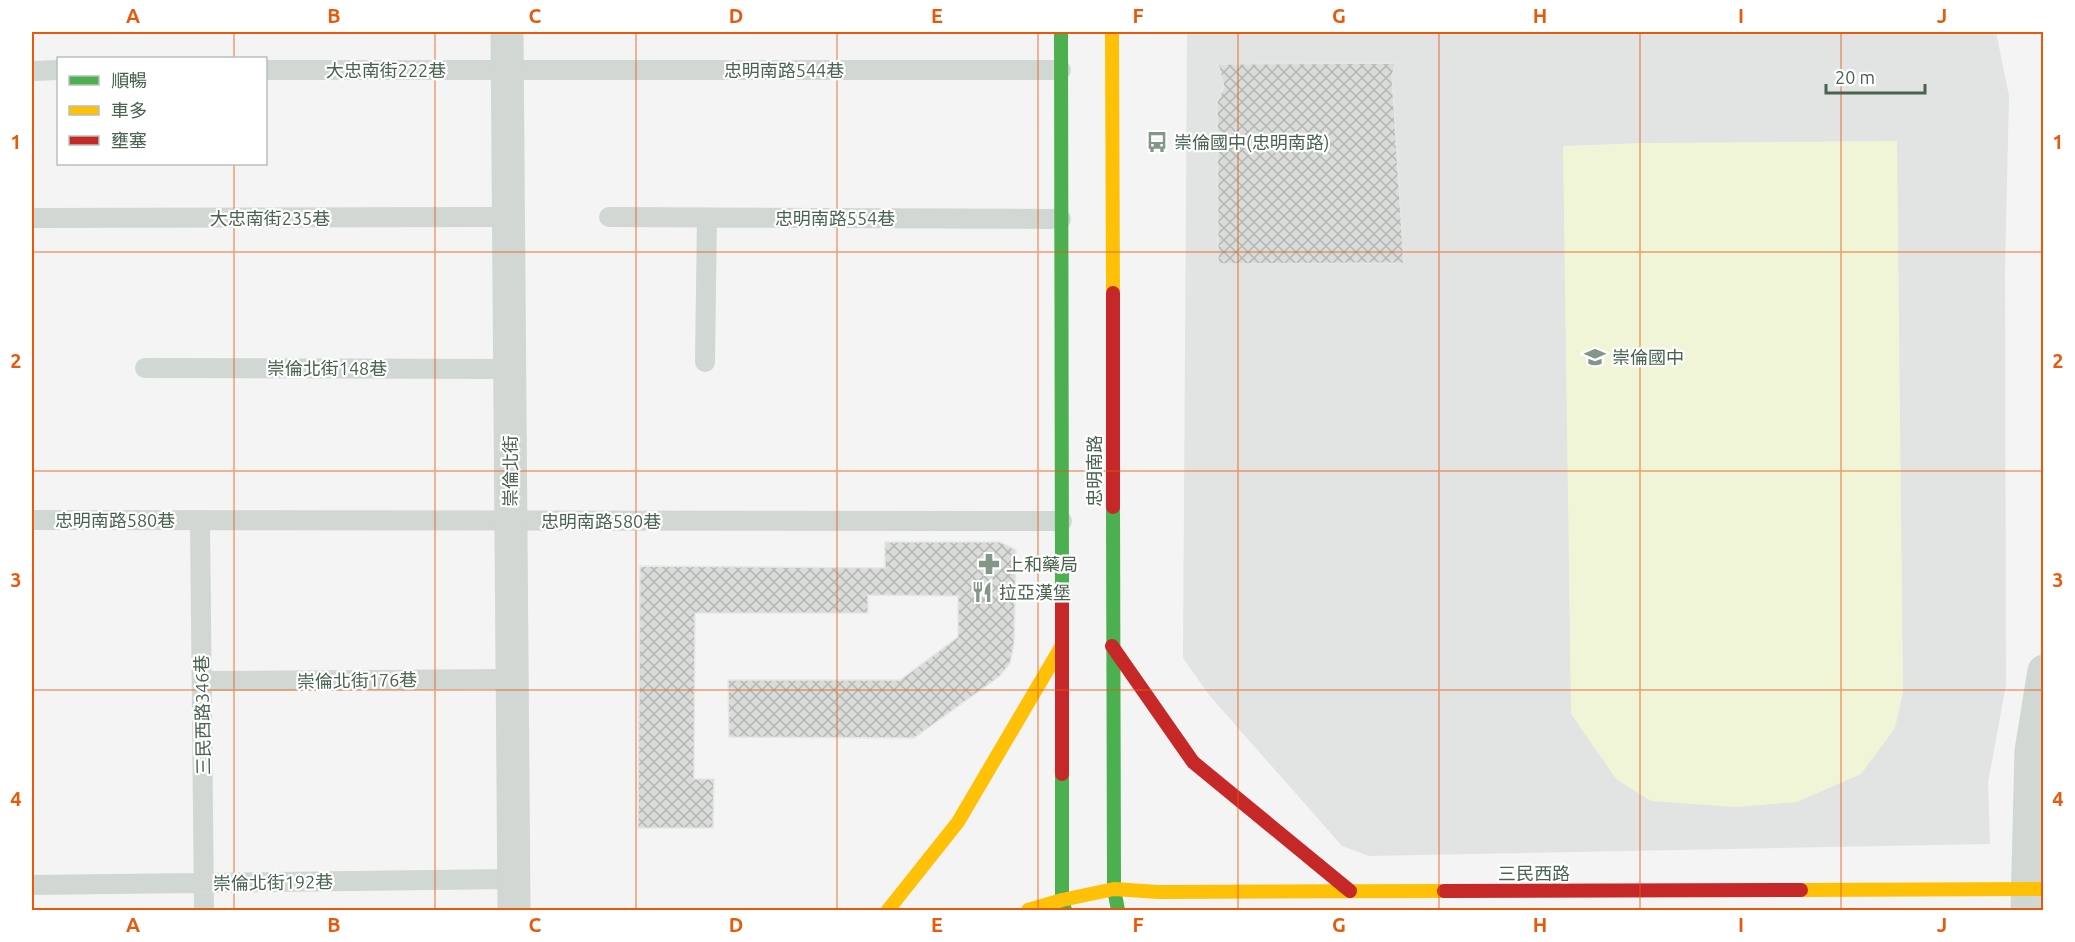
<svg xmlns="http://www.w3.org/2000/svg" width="2075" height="942" viewBox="0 0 2075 942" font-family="Ubuntu,'Noto Sans TC',sans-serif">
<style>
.education{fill:#e2e3e3}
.grass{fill:#f1f5d7}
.building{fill:url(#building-cross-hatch);stroke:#e5e6e6;stroke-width:1.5}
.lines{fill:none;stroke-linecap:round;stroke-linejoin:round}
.lane{stroke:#d1d7d3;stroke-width:20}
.street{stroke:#d1d7d3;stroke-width:33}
.fast{stroke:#4caf50;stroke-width:14}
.slow{stroke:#ffc107;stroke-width:14}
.jam{stroke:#c62828;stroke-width:14}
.grid{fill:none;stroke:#e8590c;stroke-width:1.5;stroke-opacity:0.55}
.labels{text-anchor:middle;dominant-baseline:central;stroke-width:4.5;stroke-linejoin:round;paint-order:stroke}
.street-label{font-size:18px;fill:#48634e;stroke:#fff}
.poi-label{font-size:18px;fill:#48634e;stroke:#fff;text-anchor:start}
.neatline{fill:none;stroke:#e8590c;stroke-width:2}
.grid-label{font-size:20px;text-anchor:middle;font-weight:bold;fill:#e8590c}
</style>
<defs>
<pattern id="building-cross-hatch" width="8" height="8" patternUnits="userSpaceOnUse" patternTransform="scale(1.5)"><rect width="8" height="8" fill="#dadcda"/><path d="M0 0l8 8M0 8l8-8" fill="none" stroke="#b3b6b3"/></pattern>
</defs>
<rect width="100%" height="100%" fill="#f4f4f4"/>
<path class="education" d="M1187 32H1996L2009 96 2005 269 2006 685 1988 783 1990 844 1369 856 1342 846 1209 695 1183 658Z"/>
<path class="grass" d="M1897 141 1903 692 1895 728 1861 774 1797 802 1736 807 1651 801 1617 780 1571 714 1563 146 1642 143Z"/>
<path class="building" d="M1396 63 1392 76 1404 263 1218 264 1217 102 1224 87 1218 64Z
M885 542H1000L1016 550 1014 644 1010 663 1000 676 914 738 729 737 728 680H900L958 637V596L868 595V613H695L694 779H714L713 828H638L640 566 885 568Z"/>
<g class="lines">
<path class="lane" d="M266 70H1061
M32 71 58 70
M609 217 1061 219
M32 218 509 217
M705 362 707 218
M145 368 510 369
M32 520 1062 521
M200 520 204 910
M202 681 512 679
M32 885 514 879"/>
<path class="street" d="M507 32 514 910
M2027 910 2031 751 2044 671"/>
<path class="fast" d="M1061 32 1062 594
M1113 507 1114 889 1118 910
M1062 774V900L1065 910"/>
<path class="slow" d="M1112 32 1113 293
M1801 890 2044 889
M888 910 958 822 1061 647
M1028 910 1062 900 1114 889 1158 892 1444 891"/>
<path class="jam" d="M1113 293V507
M1062 594V774
M1112 646 1193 762 1350 891
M1444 891 1801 890"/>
</g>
<path class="grid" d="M234 32V58M435 32V910M636 32V910M837 32V910M1038 32V910M1238 32V910M1439 32V910M1640 32V910M1841 32V910M234 164V910M32 252H2044M32 471H2044M32 690H2044"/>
<defs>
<symbol id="bus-bare" viewBox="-9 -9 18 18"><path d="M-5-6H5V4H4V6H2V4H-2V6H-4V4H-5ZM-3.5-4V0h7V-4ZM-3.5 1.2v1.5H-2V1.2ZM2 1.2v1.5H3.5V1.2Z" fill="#849688" stroke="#fff" stroke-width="2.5" paint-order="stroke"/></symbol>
<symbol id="school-bare" viewBox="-9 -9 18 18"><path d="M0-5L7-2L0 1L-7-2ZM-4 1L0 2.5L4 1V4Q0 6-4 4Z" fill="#849688" stroke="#fff" stroke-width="2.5" paint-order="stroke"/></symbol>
<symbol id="pharmacy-bare" viewBox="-9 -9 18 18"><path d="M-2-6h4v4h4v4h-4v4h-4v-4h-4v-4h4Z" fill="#849688" stroke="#fff" stroke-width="2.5" paint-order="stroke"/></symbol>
<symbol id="restaurant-bare" viewBox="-9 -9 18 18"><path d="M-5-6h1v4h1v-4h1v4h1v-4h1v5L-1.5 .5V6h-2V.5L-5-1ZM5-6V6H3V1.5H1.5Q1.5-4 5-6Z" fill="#849688" stroke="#fff" stroke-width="2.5" paint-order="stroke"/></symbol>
</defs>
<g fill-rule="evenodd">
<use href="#bus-bare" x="1142" y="127" width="30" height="30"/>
<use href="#school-bare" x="1580" y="342" width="30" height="30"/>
<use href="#pharmacy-bare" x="974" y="549" width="30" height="30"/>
<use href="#restaurant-bare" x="967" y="577" width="30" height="30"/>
</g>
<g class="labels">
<g class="street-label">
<text x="386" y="70">大忠南街222巷</text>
<text x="784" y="70">忠明南路544巷</text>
<text x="270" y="218">大忠南街235巷</text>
<text x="835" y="218">忠明南路554巷</text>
<text x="327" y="368">崇倫北街148巷</text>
<text transform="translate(510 471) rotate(-90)">崇倫北街</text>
<text transform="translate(1094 471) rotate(-90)">忠明南路</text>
<text x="115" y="520">忠明南路580巷</text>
<text x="601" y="521">忠明南路580巷</text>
<text transform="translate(357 680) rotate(-1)">崇倫北街176巷</text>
<text transform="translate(202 715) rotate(-91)">三民西路346巷</text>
<text x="1534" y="873">三民西路</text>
<text transform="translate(273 882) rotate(-1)">崇倫北街192巷</text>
</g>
<g class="poi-label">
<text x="1174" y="142">崇倫國中(忠明南路)</text>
<text x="1612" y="357">崇倫國中</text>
<text x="1006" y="564">上和藥局</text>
<text x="999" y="592">拉亞漢堡</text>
</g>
</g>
<rect width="2075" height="942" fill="none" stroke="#ffffff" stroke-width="66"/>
<rect x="57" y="57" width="210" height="108" fill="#ffffff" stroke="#b6c1b8" stroke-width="1.5"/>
<rect x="69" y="76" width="30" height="9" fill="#4caf50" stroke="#b6c1b8" stroke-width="1.5"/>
<text x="111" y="87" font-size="18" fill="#48634e">順暢</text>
<rect x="69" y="106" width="30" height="9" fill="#ffc107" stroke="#b6c1b8" stroke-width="1.5"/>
<text x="111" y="117" font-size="18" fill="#48634e">車多</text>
<rect x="69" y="136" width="30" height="9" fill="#c62828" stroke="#b6c1b8" stroke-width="1.5"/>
<text x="111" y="147" font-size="18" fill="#48634e">壅塞</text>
<path d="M1826 84v9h99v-9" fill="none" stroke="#48634e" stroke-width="3"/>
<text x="1835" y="84" font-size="18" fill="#48634e" stroke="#ffffff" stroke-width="4.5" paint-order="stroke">20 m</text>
<rect x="33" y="33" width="2009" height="876" class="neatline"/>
<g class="grid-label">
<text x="133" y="23">A</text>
<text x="334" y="23">B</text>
<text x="535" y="23">C</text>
<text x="736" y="23">D</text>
<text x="937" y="23">E</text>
<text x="1138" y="23">F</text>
<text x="1339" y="23">G</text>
<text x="1540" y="23">H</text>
<text x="1741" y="23">I</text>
<text x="1942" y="23">J</text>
<text x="16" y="149">1</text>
<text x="2058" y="149">1</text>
<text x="16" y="368">2</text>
<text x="2058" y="368">2</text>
<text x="16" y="587">3</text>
<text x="2058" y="587">3</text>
<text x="16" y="806">4</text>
<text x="2058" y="806">4</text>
<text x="133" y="932">A</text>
<text x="334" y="932">B</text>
<text x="535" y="932">C</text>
<text x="736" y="932">D</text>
<text x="937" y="932">E</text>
<text x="1138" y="932">F</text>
<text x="1339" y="932">G</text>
<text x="1540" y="932">H</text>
<text x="1741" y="932">I</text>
<text x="1942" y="932">J</text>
</g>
</svg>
